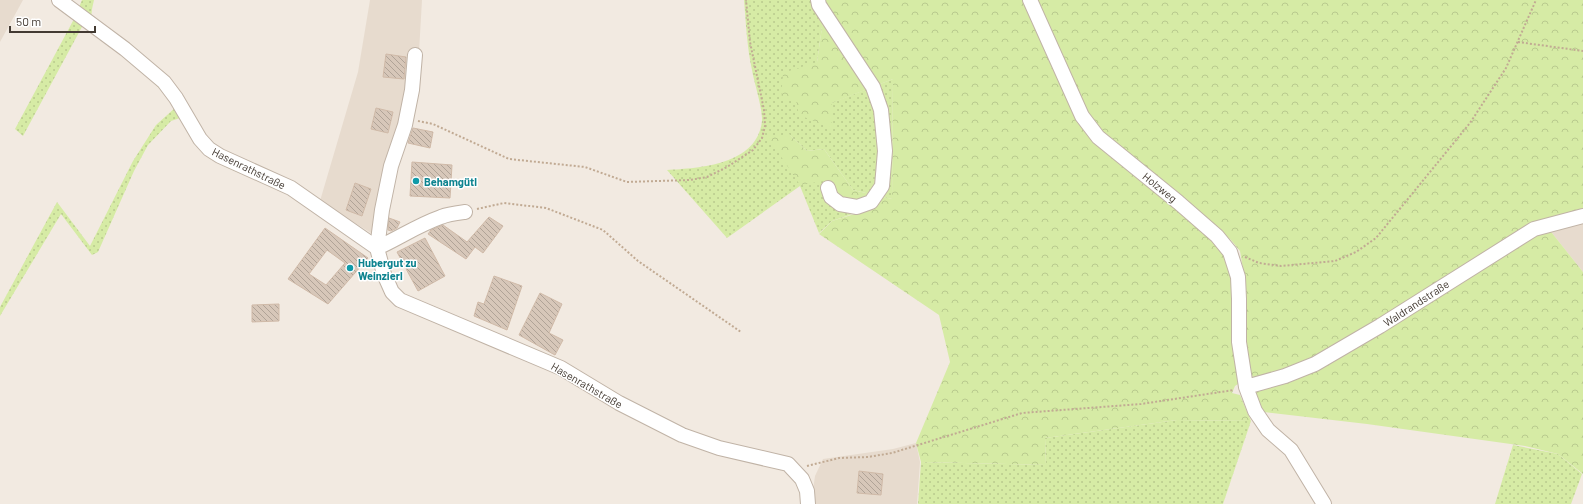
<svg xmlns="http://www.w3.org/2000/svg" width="1583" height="504" viewBox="0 0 1583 504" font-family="Barlow,sans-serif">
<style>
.residential{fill:#e7dbce}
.green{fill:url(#green-dots)}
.forest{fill:url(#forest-crowns)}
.building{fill:url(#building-back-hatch);stroke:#d0baa8;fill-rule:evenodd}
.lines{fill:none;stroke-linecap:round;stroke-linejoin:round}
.minor-casing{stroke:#c0b3a6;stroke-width:16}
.path{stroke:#c1aa93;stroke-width:2;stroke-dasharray:2 2;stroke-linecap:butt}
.minor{stroke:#fff;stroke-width:14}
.culture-dot{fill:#0f9aa8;stroke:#fff;stroke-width:1.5}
.labels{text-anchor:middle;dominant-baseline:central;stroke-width:3;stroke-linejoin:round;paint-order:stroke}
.street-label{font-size:11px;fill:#433a32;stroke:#fff}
.culture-label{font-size:11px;font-weight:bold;fill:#0d838f;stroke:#fff;text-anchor:start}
</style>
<defs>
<pattern id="green-dots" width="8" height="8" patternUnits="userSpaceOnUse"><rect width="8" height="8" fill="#d6eba5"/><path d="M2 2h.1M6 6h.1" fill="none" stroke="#b9ca8e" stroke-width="1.8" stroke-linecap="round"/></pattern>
<pattern id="forest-crowns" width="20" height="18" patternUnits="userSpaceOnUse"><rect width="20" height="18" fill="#d6eba5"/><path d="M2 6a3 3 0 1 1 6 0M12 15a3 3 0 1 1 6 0" fill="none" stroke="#b9ca8e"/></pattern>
<pattern id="building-back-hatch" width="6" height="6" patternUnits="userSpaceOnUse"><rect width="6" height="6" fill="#d7c7b9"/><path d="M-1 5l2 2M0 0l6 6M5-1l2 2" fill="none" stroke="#b0a397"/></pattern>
</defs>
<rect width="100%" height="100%" fill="#f2eae1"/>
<path class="residential" d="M0 0H23L0 42Z
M370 0H422L419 52 381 232 371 233 320 201 358 72Z
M1583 221V272L1548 228Z
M916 443 920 462 917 504H811L815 476 823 459 893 449Z"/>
<path class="green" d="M82 0H94L92 9 91 19 127 45 210 142 311 208 287 194 228 168 209 158 194 142 180 118 171 121 148 145 134 171 98 252 92 255 61 214 0 316V307L57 202 90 246 133 161 156 125 176 107 149 77 83 25 23 136 15 129 74 19Z
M744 0H817L823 20 817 62 796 100 832 127 831 103 893 79 892 199 853 190 824 149 807 151 789 134 829 180 843 201 864 210 832 221 819 233 800 186 727 238 667 170C700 168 757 165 762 121 763 110 754 82 752 70 747 47 746 24 744 0Z
M1177 420 1251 421 1223 504H918L921 462 1046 465 1045 438Z
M1513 445 1558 454 1582 474 1571 504H1495Z"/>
<path class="forest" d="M817 0H1025L1081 119 1209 235 1226 254 1231 270 1241 382 1235 386 1232 393 1240 395 1251 421 1177 420 1045 438 1046 465 921 462 916 443 950 362 939 315 819 234 832 221 864 211 843 201 829 180 800 185 768 137 789 134 807 151 824 149 853 190 892 199 893 79 832 103V128L799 115 796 100 781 99 783 73 817 62 823 20Z
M1037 0H1583V212L1570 216 1313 360 1256 378 1248 374 1244 344 1246 287 1240 251 1231 240 1190 206 1100 133 1088 114Z
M1548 228 1583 272V474L1558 454 1525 446 1367 424 1264 412 1255 395 1256 389Z"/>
<path class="building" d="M386 54 406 57 404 79 383 77Z
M376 108 393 112 388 133 371 129Z
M413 128 433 132 430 148 408 143Z
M412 162 452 165 450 198 410 196Z
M355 183 371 189 362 216 346 210Z
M489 217 503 226 483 253 475 247 466 259 428 234 431 230 443 225 467 242Z
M389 218 400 222 397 228 391 231 388 230Z
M325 228 368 258 328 304 288 279ZM327 250 345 263 326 285 309 274Z
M425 238 445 276 418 291 397 252Z
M494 276 522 286 507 330 474 316 478 302 484 304Z
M540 293 562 304 549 333 563 340 555 355 519 335Z
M279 304V321L252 322V305Z
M859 471 883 474 881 495 857 493Z"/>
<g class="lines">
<defs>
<path id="minor" d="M59 0 125 49 164 82 176 98 200 139 209 149 220 156 291 188 377 248 384 274 392 292 400 300 561 368 619 403 682 435 719 448 788 464 802 479 807 491 808 504
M818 0 819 5 873 87 881 110 885 151 882 186 871 202 857 207 840 204 831 197 828 188
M1030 0 1082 116 1098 137 1178 202 1217 236 1230 252 1238 277 1239 299V342L1246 387 1255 411 1268 430 1291 450 1324 504
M377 248 382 210 391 166 405 125 412 90 415 55
M377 248C399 238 418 225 441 217 448 214 457 213 465 212
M1246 387 1285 376 1315 364 1380 326 1534 229 1583 216"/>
</defs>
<use href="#minor" class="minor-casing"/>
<path class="path" d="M1518 42 1583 51
M418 121 433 124 509 159 585 167 627 182 690 180 707 177 727 167 753 150 762 138 765 126 764 110 750 42 746 0
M477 209 504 203 546 208 603 230 638 261 741 332
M1245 257 1259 263 1281 266 1335 261 1356 252 1376 238 1470 123 1506 68 1536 0
M807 466 839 458 868 457 892 453 1022 413 1141 404 1234 390"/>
<use href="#minor" class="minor"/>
</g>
<g class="culture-dot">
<circle cx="416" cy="181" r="4"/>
<circle cx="350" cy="268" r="4"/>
</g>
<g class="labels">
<g class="street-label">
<text transform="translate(249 168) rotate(26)">Hasenrathstraße</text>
<text transform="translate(1160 187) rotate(39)">Holzweg</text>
<text transform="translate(1416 303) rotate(-33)">Waldrandstraße</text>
<text transform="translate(587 385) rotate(30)">Hasenrathstraße</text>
</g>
<g class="culture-label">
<text x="424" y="181">Behamgütl</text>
<text x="358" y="262">Hubergut zu<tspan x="358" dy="13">Weinzierl</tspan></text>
</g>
</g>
<path d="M10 26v6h85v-6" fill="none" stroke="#433a32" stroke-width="2"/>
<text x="16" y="26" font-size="12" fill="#433a32" stroke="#ffffff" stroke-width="3" paint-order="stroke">50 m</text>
</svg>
